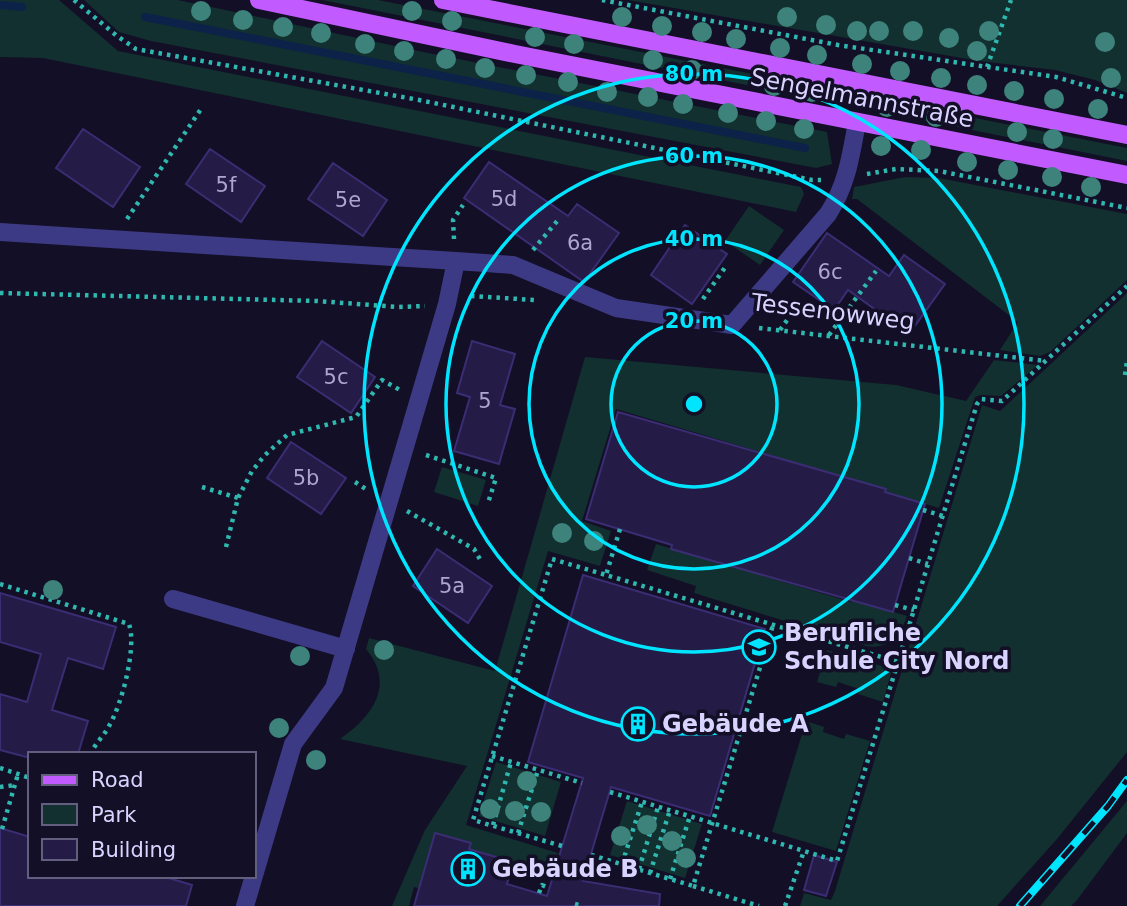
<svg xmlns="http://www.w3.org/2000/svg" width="1127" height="906" viewBox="0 0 1127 906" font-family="'DejaVu Sans',sans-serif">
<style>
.green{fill:#12302f}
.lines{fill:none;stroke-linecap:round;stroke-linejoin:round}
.stream{stroke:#0c2248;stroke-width:8}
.building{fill:#241b47;stroke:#3b2d73;stroke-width:2}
.path{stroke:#2fb8b0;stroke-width:4.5;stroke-dasharray:3.5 5;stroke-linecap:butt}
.minor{stroke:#3d3a85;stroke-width:18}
.major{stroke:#c25bff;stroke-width:18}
.rail-casing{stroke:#00e5ff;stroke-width:8}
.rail{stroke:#130f26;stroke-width:5;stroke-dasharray:16;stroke-linecap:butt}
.tree{fill:#3d827b}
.ring{fill:none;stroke:#00e5ff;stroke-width:3.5}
.labels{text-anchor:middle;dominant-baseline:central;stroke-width:7;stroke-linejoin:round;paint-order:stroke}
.number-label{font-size:21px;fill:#aca6d1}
.street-label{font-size:24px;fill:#d9d4ff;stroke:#130f26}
.poi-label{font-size:24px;font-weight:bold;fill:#d9d4ff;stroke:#130f26;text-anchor:start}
.centre{fill:#00e5ff;stroke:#130f26;stroke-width:3.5}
.ring-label{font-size:21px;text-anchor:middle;font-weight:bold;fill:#00e5ff;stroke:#130f26;stroke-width:7;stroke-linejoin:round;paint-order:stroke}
</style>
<rect width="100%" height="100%" fill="#130f26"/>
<path class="green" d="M0 0H59L118 51 801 187 804 194 796 212 43 58 0 57Z
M84 0H178L433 54 827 132 832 164 816 168 151 41 119 32Z
M322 0H378L1127 148V161Z
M628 0H1127V93L1095 80 1055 70 979 61Z
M905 177 939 178 1127 214V280L1050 352 1040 356 1000 350 1018 322 857 199H852L854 187Z
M749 206 784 230 760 265 725 241Z
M1127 293V752L1057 839 997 906H800L804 893 831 900 835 891 982 405 1000 411Z
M585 357 896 385 966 401 994 360 1038 365 1001 396 981 395 975 397 939 508 885 492V489L616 409 582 521 611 531 600 566 548 551 466 825 558 853 550 877 505 863V859L469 849 471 843 435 833 424 872 423 889 414 887 409 906H392L425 830 467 766 340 739C372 717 396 685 366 649L369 638 495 671Z
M442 467 486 480 478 506 434 492Z
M656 544 851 602 852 600 907 616C900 636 889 650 866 646L694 593 696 586 647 570Z
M827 650 892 669 883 702 858 694 859 689 838 682 836 687 817 682Z
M806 721 824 727 823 732 844 739 846 734 870 741 836 851 772 832Z
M496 762 561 782 545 836 479 816Z
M627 801 702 824 685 878 610 855Z
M1127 801V833L1077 900 1071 906H1040Z"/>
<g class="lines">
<path class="stream" d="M0 5 22 7
M145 17 805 148"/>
</g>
<path class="building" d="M83 129 140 167 113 207 56 168Z
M210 149 265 186 241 222 186 184Z
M489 162 568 216 577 204 619 233 584 282 464 198Z
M333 163 387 200 363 236 308 199Z
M685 225 727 254 692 304 651 275Z
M827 233 889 276 904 255 945 284 909 334 848 290 834 310 793 282Z
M322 341 375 377 351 413 297 377Z
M472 341 515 354 500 405 515 409 499 464 454 451 470 397 457 393Z
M618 412 886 489 885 492 925 504 893 612 671 549 672 545 586 519Z
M291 442 346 478 321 514 267 478Z
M437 549 492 586 468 623 413 586Z
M583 575 765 629 710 816 611 787 583 881 660 894 659 906H414L435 833 471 843 469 849 506 860 505 863 512 865 507 884 547 896 583 778 528 762Z
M0 593 116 627 103 669 68 658 52 710 88 721 78 754H30V758L0 750V694L27 702 41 654 0 642Z
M0 828 30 837V876H162L192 885 186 906H0Z
M814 855 837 862 826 896 804 890Z"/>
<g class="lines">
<path class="path" d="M74 0 117 36 136 49 419 100 812 180H821
M602 0 838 45 1056 77 1127 98
M987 67 1011 0
M867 174 896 169 939 171 1127 208
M127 219 201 109
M454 239 453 220 463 205
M533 250 558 220
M0 293 317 301 398 307 425 306
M471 296 535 300
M703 299 726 266
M759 328 1046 361
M780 330 795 309
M829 335 876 271
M1125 375 1127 361
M426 455 496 478 488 503
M355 482 369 491
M202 487 238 498
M923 510 943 516
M407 511 474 549 481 561
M620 529 606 575 898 662
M226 547 238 498 252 471 265 455 287 435 356 417 382 380 400 390
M909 558 928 564
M0 584 129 624C137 647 122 704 109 726 104 736 95 743 91 754
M895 605 914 610
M492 756 582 783
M0 768 30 778
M0 787 15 785
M610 792 837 861 977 404 981 399 1002 401 1127 286
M493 825 511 762
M2 829 18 774
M518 833 538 770
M562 846 473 820 552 559 606 575
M591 855 693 886 773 625
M622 864 642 802
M639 869 658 807
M650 873 670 810
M670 879 690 816
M693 886 759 906
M539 893 542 885 549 888
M575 904 582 906
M785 906 804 851"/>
<path class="minor" d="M0 232 456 261 447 304 334 688 293 744 245 906
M456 261 513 265 616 308 732 325 828 214C847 185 851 155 857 122
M173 599 346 649"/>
<path class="major" d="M259 0 515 54 1127 175
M443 0 1127 135"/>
<defs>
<path id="rail" d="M1020 906 1108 806 1127 780"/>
</defs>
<use href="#rail" class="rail-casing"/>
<use href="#rail" class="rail"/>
</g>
<g class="tree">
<circle cx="201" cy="11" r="10"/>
<circle cx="412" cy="11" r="10"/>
<circle cx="622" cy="17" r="10"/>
<circle cx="787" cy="17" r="10"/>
<circle cx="243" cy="20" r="10"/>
<circle cx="452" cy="21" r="10"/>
<circle cx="826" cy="25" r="10"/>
<circle cx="662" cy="26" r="10"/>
<circle cx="283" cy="27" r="10"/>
<circle cx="857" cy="31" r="10"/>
<circle cx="879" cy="31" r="10"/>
<circle cx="913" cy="31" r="10"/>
<circle cx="989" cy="31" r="10"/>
<circle cx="702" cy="32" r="10"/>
<circle cx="321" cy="33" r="10"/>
<circle cx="535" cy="37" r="10"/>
<circle cx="949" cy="38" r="10"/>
<circle cx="736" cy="39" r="10"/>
<circle cx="1105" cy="42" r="10"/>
<circle cx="365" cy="44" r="10"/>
<circle cx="574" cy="44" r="10"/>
<circle cx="780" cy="48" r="10"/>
<circle cx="404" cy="51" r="10"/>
<circle cx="977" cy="51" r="10"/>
<circle cx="817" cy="55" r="10"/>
<circle cx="446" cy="59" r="10"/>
<circle cx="653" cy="60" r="10"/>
<circle cx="862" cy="64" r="10"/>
<circle cx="485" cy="68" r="10"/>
<circle cx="692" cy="70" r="10"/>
<circle cx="900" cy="71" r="10"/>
<circle cx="526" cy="75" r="10"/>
<circle cx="941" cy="78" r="10"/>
<circle cx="1111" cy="78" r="10"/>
<circle cx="568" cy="82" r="10"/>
<circle cx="977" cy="85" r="10"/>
<circle cx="774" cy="86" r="10"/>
<circle cx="1014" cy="91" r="10"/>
<circle cx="607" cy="92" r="10"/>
<circle cx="812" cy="92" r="10"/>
<circle cx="648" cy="97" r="10"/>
<circle cx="1054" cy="99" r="10"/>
<circle cx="683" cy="104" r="10"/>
<circle cx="887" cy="107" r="10"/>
<circle cx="1098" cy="109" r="10"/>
<circle cx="728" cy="113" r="10"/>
<circle cx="936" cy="117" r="10"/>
<circle cx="766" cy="121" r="10"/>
<circle cx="804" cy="129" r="10"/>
<circle cx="1017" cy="132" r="10"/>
<circle cx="1053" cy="139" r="10"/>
<circle cx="881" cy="146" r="10"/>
<circle cx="921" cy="150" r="10"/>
<circle cx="967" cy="162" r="10"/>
<circle cx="1008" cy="170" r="10"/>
<circle cx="1052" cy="177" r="10"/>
<circle cx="1091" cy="187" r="10"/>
<circle cx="562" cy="533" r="10"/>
<circle cx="594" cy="541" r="10"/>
<circle cx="53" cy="590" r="10"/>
<circle cx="384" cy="650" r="10"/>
<circle cx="300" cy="656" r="10"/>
<circle cx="279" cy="728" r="10"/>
<circle cx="316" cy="760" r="10"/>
<circle cx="527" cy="781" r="10"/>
<circle cx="490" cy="809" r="10"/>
<circle cx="515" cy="811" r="10"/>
<circle cx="541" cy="812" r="10"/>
<circle cx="647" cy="825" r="10"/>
<circle cx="621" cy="836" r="10"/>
<circle cx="672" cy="841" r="10"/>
<circle cx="686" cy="858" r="10"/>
</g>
<g class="ring">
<circle cx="694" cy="404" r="83"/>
<circle cx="694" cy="404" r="165"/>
<circle cx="694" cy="404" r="248"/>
<circle cx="694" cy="404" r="330"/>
</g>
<defs>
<symbol id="university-ring" viewBox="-11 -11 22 22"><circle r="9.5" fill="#130f26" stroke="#00e5ff" stroke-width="1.5"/><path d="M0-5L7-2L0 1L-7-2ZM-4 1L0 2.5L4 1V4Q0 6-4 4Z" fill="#00e5ff"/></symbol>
<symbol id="building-ring" viewBox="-11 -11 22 22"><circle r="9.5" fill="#130f26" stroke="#00e5ff" stroke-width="1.5"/><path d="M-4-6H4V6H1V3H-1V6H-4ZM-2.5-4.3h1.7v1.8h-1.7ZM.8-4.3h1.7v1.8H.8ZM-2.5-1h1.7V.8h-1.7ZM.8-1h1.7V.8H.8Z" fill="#00e5ff"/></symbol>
</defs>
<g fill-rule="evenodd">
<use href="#university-ring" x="740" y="628" width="38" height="38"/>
<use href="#building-ring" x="619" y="705" width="38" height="38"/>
<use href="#building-ring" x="449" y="850" width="38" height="38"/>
</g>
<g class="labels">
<g class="number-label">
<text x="226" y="185">5f</text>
<text x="504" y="199">5d</text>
<text x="348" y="200">5e</text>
<text x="580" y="243">6a</text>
<text x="830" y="272">6c</text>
<text x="336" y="377">5c</text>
<text x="485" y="401">5</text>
<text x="306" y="478">5b</text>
<text x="452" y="586">5a</text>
</g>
<g class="street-label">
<text transform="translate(862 98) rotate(11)">Sengelmannstraße</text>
<text transform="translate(833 312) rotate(7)">Tessenowweg</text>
</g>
<g class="poi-label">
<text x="784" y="633">Berufliche<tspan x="784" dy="28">Schule City Nord</tspan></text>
<text x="662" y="724">Gebäude A</text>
<text x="492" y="869">Gebäude B</text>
</g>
</g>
<circle cx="694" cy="404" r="10" class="centre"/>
<g class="ring-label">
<text x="694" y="81">80 m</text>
<text x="694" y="163">60 m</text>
<text x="694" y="246">40 m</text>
<text x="694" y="328">20 m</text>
</g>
<rect x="28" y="752" width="228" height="126" fill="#130f26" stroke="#625e7d" stroke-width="2"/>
<rect x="42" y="775" width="35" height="10" fill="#c25bff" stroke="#625e7d" stroke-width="2"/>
<text x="91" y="787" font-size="21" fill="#d9d4ff">Road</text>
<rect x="42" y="804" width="35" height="21" fill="#12302f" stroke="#625e7d" stroke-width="2"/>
<text x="91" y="822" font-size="21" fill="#d9d4ff">Park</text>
<rect x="42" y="839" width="35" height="21" fill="#241b47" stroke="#625e7d" stroke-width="2"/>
<text x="91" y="857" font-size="21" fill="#d9d4ff">Building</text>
</svg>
